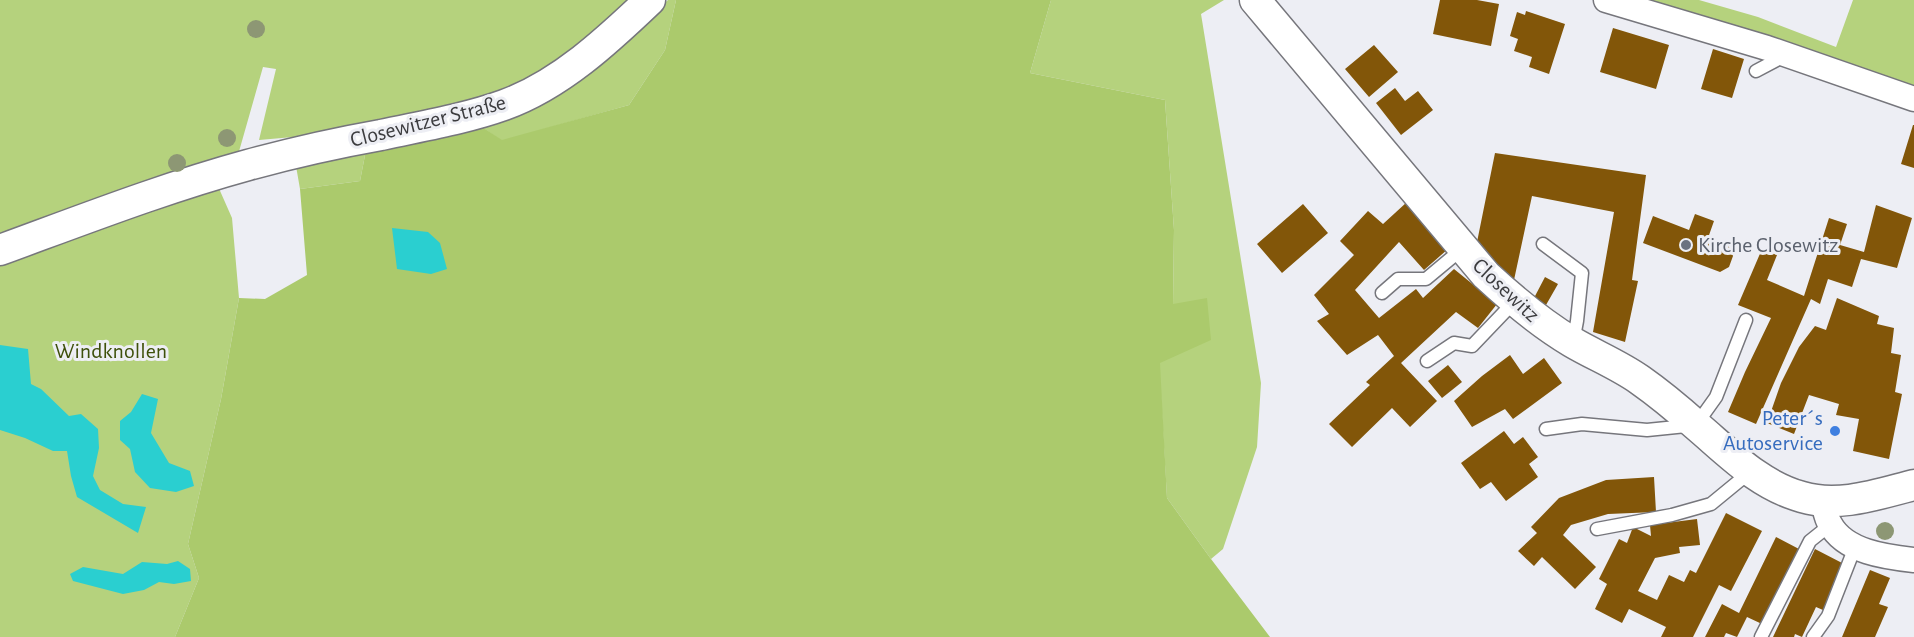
<svg xmlns="http://www.w3.org/2000/svg" width="1914" height="637" viewBox="0 0 1914 637" font-family="'Alegreya Sans',sans-serif">
<style>
.green{fill:#b5d27d}
.forest{fill:#abca6c}
.water{fill:#2acfd0}
.building{fill:#825609}
.lines{fill:none;stroke-linecap:round;stroke-linejoin:round}
.service-casing{stroke:#76767c;stroke-width:15}
.minor-casing{stroke:#76767c;stroke-width:27}
.tertiary-casing{stroke:#76767c;stroke-width:33}
.service{stroke:#fff;stroke-width:12}
.minor{stroke:#fff;stroke-width:24}
.tertiary{stroke:#fff;stroke-width:30}
.tree{fill:#8d9774}
.worship-dot{fill:#6b7280;stroke:#edeef4;stroke-width:2}
.shop-dot{fill:#3f7fe0;stroke:#edeef4;stroke-width:2}
.labels{text-anchor:middle;dominant-baseline:central;stroke-width:6;stroke-linejoin:round;paint-order:stroke}
.street-label{font-size:22px;fill:#3c3c3f;stroke:#edeef4}
.worship-label{font-size:22px;fill:#5b616d;stroke:#edeef4;text-anchor:start}
.park-label{font-size:22px;fill:#3e500b;stroke:#edeef4}
.shop-label{font-size:22px;fill:#366cbe;stroke:#edeef4;text-anchor:end}
</style>
<rect width="100%" height="100%" fill="#edeef4"/>
<path class="green" d="M0 0H634L561 61 502 94 316 135 259 140 276 69 263 67 238 155 0 236Z
M668 0H676L665 50 629 105 502 141 479 125 621 44Z
M1051 0H1224L1201 14 1261 383 1257 447 1223 549 1211 559 1167 498 1159 362 1173 304 1174 230 1165 100 1030 73Z
M1627 0H1699L1758 17 1836 47 1853 0H1914V88Z
M366 150 360 181 300 189 296 166Z
M217 184 232 218 239 298 221 399 188 544 199 578 175 637H0V263Z"/>
<path class="forest" d="M676 0H1051L1030 73 1165 100 1174 230 1173 304 1207 298 1211 340 1160 363 1167 498 1211 559 1270 637H175L199 578 188 544 221 399 239 298 265 299 307 275 300 189 360 181 366 150 479 125 502 140 629 105 665 50Z"/>
<path class="water" d="M392 228 428 232 440 243 447 269 431 274 397 269Z
M0 345 28 349 31 384 41 389 69 416 81 414 98 429 99 448 93 476 100 490 123 504 146 507 138 533 77 497 71 476 67 451H53L25 438 0 430Z
M142 394 158 399 151 433 169 463 190 471 194 486 176 492 150 488 135 472 130 449 120 440V421L131 412Z
M178 561 190 569 191 581 174 584 159 582 144 590 123 594 73 581 70 574 83 567 123 574 142 562 167 564Z"/>
<path class="building" d="M1440 0H1477L1499 4 1491 46 1433 34Z
M1526 11 1565 24 1549 74 1529 67 1532 57 1514 51 1518 39 1510 36 1517 12 1525 15Z
M1613 28 1669 45 1656 89 1600 72Z
M1374 45 1398 72 1369 97 1345 69Z
M1713 49 1744 59 1732 98 1701 89Z
M1395 88 1405 101 1418 91 1433 110 1401 135 1376 103Z
M1913 125H1914V168L1901 164Z
M1495 153 1646 175 1632 280 1638 281 1625 342 1593 332 1614 212 1532 196 1514 280 1476 247Z
M1407 202 1448 249 1424 270 1399 242 1355 290 1379 318 1416 289 1423 298 1454 269 1497 304 1478 328 1456 312 1401 363 1437 401 1410 427 1392 408 1352 447 1329 424 1370 385 1366 382 1394 356 1378 335 1347 355 1317 321 1329 314 1314 295 1354 255 1340 241 1368 211 1383 224Z
M1303 204 1328 233 1282 273 1257 244Z
M1876 205 1912 218 1897 268 1861 259 1852 287 1828 279 1820 304 1811 299 1756 424 1728 412 1745 372 1771 318 1738 305 1762 249 1777 255 1767 280 1804 296 1829 218 1847 224 1840 245 1864 252Z
M1695 214 1714 221 1708 238 1729 246 1733 256 1729 267 1720 272 1643 243 1653 216 1689 230Z
M1545 277 1558 284 1546 305 1534 298Z
M1837 298 1879 316 1877 324 1894 328 1891 353 1901 355 1895 392 1902 394 1889 459 1853 451 1859 419 1836 415 1839 404 1809 395 1794 434 1767 423 1781 383 1799 347 1815 326 1826 330Z
M1510 355 1523 374 1544 358 1562 383 1513 419 1505 409 1472 427 1454 401 1482 376Z
M1448 365 1462 382 1442 398 1428 381Z
M1504 431 1514 444 1523 437 1538 457 1529 464 1538 477 1506 501 1491 482 1480 489 1461 463Z
M1654 477 1656 512 1608 514 1571 525 1563 535 1596 567 1575 589 1542 557 1534 566 1518 551 1537 533 1531 527 1559 498 1606 480Z
M1726 513 1762 531 1731 591 1719 585 1693 637H1661L1666 627 1629 609 1622 623 1595 609 1607 584 1599 579 1619 539 1627 543 1633 527 1651 536 1650 525 1697 519 1700 545 1679 547 1680 553 1655 558 1638 591 1657 600 1669 575 1684 582 1690 570 1696 573Z
M1776 537 1799 549 1762 624 1747 617 1737 637 1726 633 1724 637H1705L1722 604 1739 613Z
M1815 549 1844 564 1823 610 1816 607 1802 637 1795 634 1794 637H1773Z
M1870 570 1890 578 1879 604 1888 607 1875 637H1842Z"/>
<g class="lines">
<defs>
<path id="service" d="M1756 71 1786 55
M1543 244 1582 273 1577 321 1573 342
M1382 293 1398 279H1426L1462 249
M1427 361 1454 343 1472 346 1515 301
M1546 429 1582 424 1647 430 1696 425 1716 397 1746 320
M1597 529 1672 515 1711 504 1750 472
M1761 637 1810 541 1830 525
M1813 637 1828 616 1855 547"/>
<path id="minor" d="M1606 0 1767 48 1914 99
M1823 502C1825 509 1826 518 1830 524 1845 552 1886 557 1914 560"/>
<path id="tertiary" d="M1255 0 1486 275C1513 300 1540 323 1572 342 1594 355 1619 365 1640 380 1660 394 1679 410 1697 426 1730 454 1759 485 1802 497 1839 508 1878 494 1914 485
M0 250C82 220 164 188 248 165 292 153 336 143 381 135 422 126 465 119 504 105 560 85 608 40 650 0"/>
</defs>
<use href="#service" class="service-casing"/>
<use href="#minor" class="minor-casing"/>
<use href="#tertiary" class="tertiary-casing"/>
<use href="#service" class="service"/>
<use href="#minor" class="minor"/>
<use href="#tertiary" class="tertiary"/>
</g>
<g class="tree">
<circle cx="256" cy="29" r="9"/>
<circle cx="227" cy="138" r="9"/>
<circle cx="177" cy="163" r="9"/>
<circle cx="1885" cy="531" r="9"/>
</g>
<circle class="worship-dot" cx="1686" cy="245" r="6"/>
<circle class="shop-dot" cx="1835" cy="431" r="6"/>
<g class="labels">
<g class="street-label">
<text transform="translate(428 121) rotate(-14)">Closewitzer Straße</text>
<text transform="translate(1506 290) rotate(43)">Closewitz</text>
</g>
<g class="worship-label">
<text x="1698" y="245">Kirche Closewitz</text>
</g>
<g class="park-label">
<text x="111" y="351">Windknollen</text>
</g>
<g class="shop-label">
<text x="1823" y="418">Peter´s<tspan x="1823" dy="25">Autoservice</tspan></text>
</g>
</g>
</svg>
